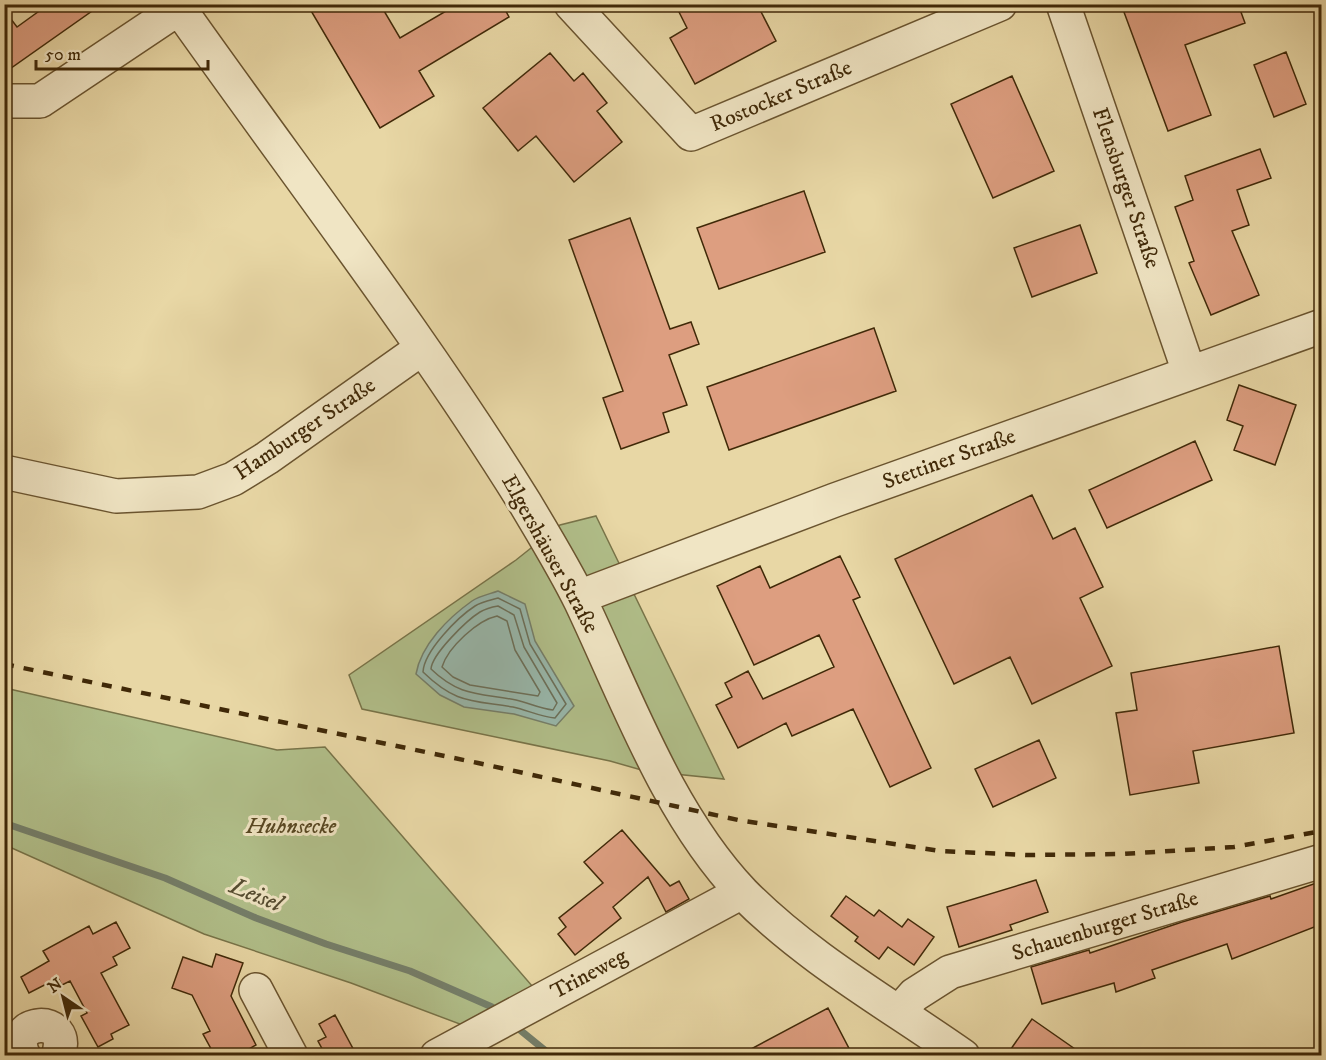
<svg xmlns="http://www.w3.org/2000/svg" width="1326" height="1060" viewBox="0 0 1326 1060" font-family="'IM FELL DW Pica',serif">
<style>
.green{fill:#b1bf8a;stroke:#787449;stroke-width:1.5}
.water{fill:#98b8ac;stroke:#757f6a;stroke-width:1.5}
.lines{fill:none;stroke-linecap:round;stroke-linejoin:round}
.shore{stroke:#6c705a;stroke-width:1.5}
.stream{stroke:#757f6a;stroke-width:7}
.building{fill:#dd9e80;stroke:#402908;stroke-width:1.5}
.minor-casing{stroke:#6a542f;stroke-width:36}
.minor{stroke:#f0e5c4;stroke-width:33}
.rail{stroke:#402908;stroke-width:4.5;stroke-dasharray:10 10;stroke-linecap:butt}
.labels{text-anchor:middle;dominant-baseline:central;stroke-width:6;stroke-linejoin:round;paint-order:stroke}
.street-label{font-size:22px;fill:#402908;stroke:#f0e5c4}
.park-label{font-size:22px;font-style:italic;fill:#574722;stroke:#f0e5c4}
.water-label{font-size:24px;font-style:italic;fill:#564d31;stroke:#f0e5c4}
</style>
<rect width="100%" height="100%" fill="#e8d7a5"/>
<filter id="stains"><feTurbulence type="fractalNoise" baseFrequency=".00333" numOctaves="4"/><feColorMatrix values="0 0 0 0 .2 0 0 0 0 .09 0 0 0 0 .02 0 0 0 .5 -.17"/></filter>
<radialGradient id="worn" r=".72"><stop offset=".6" stop-color="#630" stop-opacity="0"/><stop offset="1" stop-color="#630" stop-opacity=".3"/></radialGradient>
<path class="green" d="M596 516 724 779 645 771 610 761 362 709 349 675 516 560 560 525Z
M5 688 277 750 325 747 533 987 465 1026 351 983 204 934 5 845Z"/>
<path class="water" d="M498 591 525 604 535 641 574 706 556 726 514 714 464 707 440 695 416 674C421 645 448 618 472 601 479 596 490 594 498 591Z"/>
<g class="lines">
<path class="shore" d="M498 598 520 609 530 644 566 704 555 718C541 717 527 710 513 707 471 700 456 704 423 672 424 651 458 617 475 606 481 602 491 600 498 598Z
M498 606 514 615 524 647 557 703 553 710C541 709 529 703 516 700 480 693 460 697 431 669 432 654 467 620 480 612 485 609 492 607 498 606Z
M497 616 507 621 515 650 540 692 538 696 470 685 453 677 442 667C448 647 478 620 497 616Z"/>
<path class="stream" d="M4 823 165 878 256 918 326 944 410 971 492 1007
M520 1030 552 1056"/>
</g>
<path class="building" d="M49 4H102L4 73V10L17 27Z
M307 4H380L400 38 458 4H502L509 17 419 71 434 96 380 128Z
M675 4H757L776 41 695 84 670 38 687 28Z
M1121 4H1238L1245 23 1185 45 1211 115 1168 131Z
M1286 52 1306 104 1274 117 1254 65Z
M550 53 574 81 583 73 607 103 597 111 622 142 574 182 536 136 518 151 483 108Z
M1012 76 1054 171 993 198 951 104Z
M1260 149 1271 178 1237 190 1249 225 1232 231 1259 295 1211 315 1189 263 1194 261 1175 207 1193 200 1185 176Z
M804 191 825 252 719 289 697 228Z
M630 218 670 329 691 322 699 344 669 355 687 405 663 413 669 432 621 449 603 398 623 391 569 240Z
M1080 225 1097 273 1032 297 1014 248Z
M874 328 896 391 729 450 707 387Z
M1239 385 1296 405 1275 465 1234 450 1243 426 1227 420Z
M1195 441 1212 480 1107 528 1089 490Z
M1032 495 1053 539 1075 528 1103 587 1080 598 1112 666 1032 704 1010 657 954 684 895 559Z
M840 556 860 597 853 600 931 768 890 787 853 709 792 736 786 723 738 748 716 705 732 697 725 683 748 671 763 699 834 667 819 635 754 665 717 586 760 566 770 588Z
M1279 646 1294 733 1193 751 1199 783 1130 795 1116 713 1137 710 1131 673Z
M1039 740 1056 778 993 807 975 769Z
M622 830 670 886 679 881 689 899 666 912 648 877 613 907 621 918 575 955 558 934 566 927 559 918 603 883 584 862Z
M1036 880 1048 912 1010 925 1012 930 959 947 947 907Z
M1322 881V924L1232 959 1227 944 1152 970 1155 978 1116 992 1114 983 1042 1004 1031 967 1089 950 1090 953 1182 922 1270 896 1271 899Z
M846 896 874 916 879 910 902 927 908 919 934 937 914 965 888 947 879 959 855 941 858 937 831 916Z
M116 922 130 948 113 957 117 965 101 973 129 1025 111 1034 113 1039 98 1047 81 1016 87 1013 70 981 62 985 58 978 29 993 21 977 49 961 43 951 89 926 93 934Z
M216 954 243 963 231 996 256 1045 237 1056H215L203 1034 210 1031 192 995 172 988 183 957 212 967Z
M828 1008 853 1056H738Z
M335 1015 357 1056H326L318 1041 326 1037 319 1024Z
M1032 1019 1085 1056H1006Z"/>
<g class="lines">
<defs>
<path id="minor" d="M176 4C293 170 418 331 525 503 544 535 565 569 581 602 627 699 668 814 743 893 807 958 889 1004 963 1056
M571 4 691 134 1000 4
M1063 4 1189 372
M4 101H40L185 4
M4 472 116 496 198 492 233 479 267 458 421 349
M579 597 835 500 1322 326
M256 990 291 1056
M900 1011 914 995 950 972 1322 861
M24 1056C4 1019 74 1012 58 1056
M437 1056 742 892"/>
</defs>
<use href="#minor" class="minor-casing"/>
<use href="#minor" class="minor"/>
<path class="rail" d="M4 664 478 763 738 820 940 851 1026 855 1123 854 1234 847 1322 831"/>
</g>
<g class="labels">
<g class="street-label">
<text transform="translate(781 96) rotate(-23)">Rostocker Straße</text>
<text transform="translate(1126 188) rotate(71)">Flensburger Straße</text>
<text transform="translate(305 429) rotate(-34)">Hamburger Straße</text>
<text transform="translate(949 459) rotate(-20)">Stettiner Straße</text>
<text transform="translate(550 554) rotate(61)">Elgershäuser Straße</text>
<text transform="translate(1105 926) rotate(-17)">Schauenburger Straße</text>
<text transform="translate(589 974) rotate(-28)">Trineweg</text>
</g>
<g class="park-label">
<text x="291" y="826">Huhnsecke</text>
</g>
<g class="water-label">
<text transform="translate(256 895) rotate(22)">Leisel</text>
</g>
</g>
<rect width="1326" height="1060" fill="none" stroke="#e8d7a5" stroke-width="24"/>
<rect x="6" y="6" width="1314" height="1048" fill="none" stroke="#402908" stroke-width="3"/>
<rect x="12" y="12" width="1302" height="1036" fill="none" stroke="#402908" stroke-width="1.5"/>
<g transform="translate(63 997) rotate(325)" stroke="#f0e5c4" stroke-width="4.5" paint-order="stroke">
<path d="M0-4.5L10 22L0 15L-10 22Z" fill="#402908"/>
<text y="-9" font-size="16" font-weight="bold" text-anchor="middle" fill="#402908">N</text>
</g>
<path d="M36 60v9h172v-9" fill="none" stroke="#402908" stroke-width="3"/>
<text x="45" y="60" font-size="18" fill="#402908" stroke="#f0e5c4" stroke-width="4.5" paint-order="stroke">50 m</text>
<rect width="100%" height="100%" filter="url(#stains)"/>
<rect width="100%" height="100%" fill="url(#worn)"/>
</svg>
